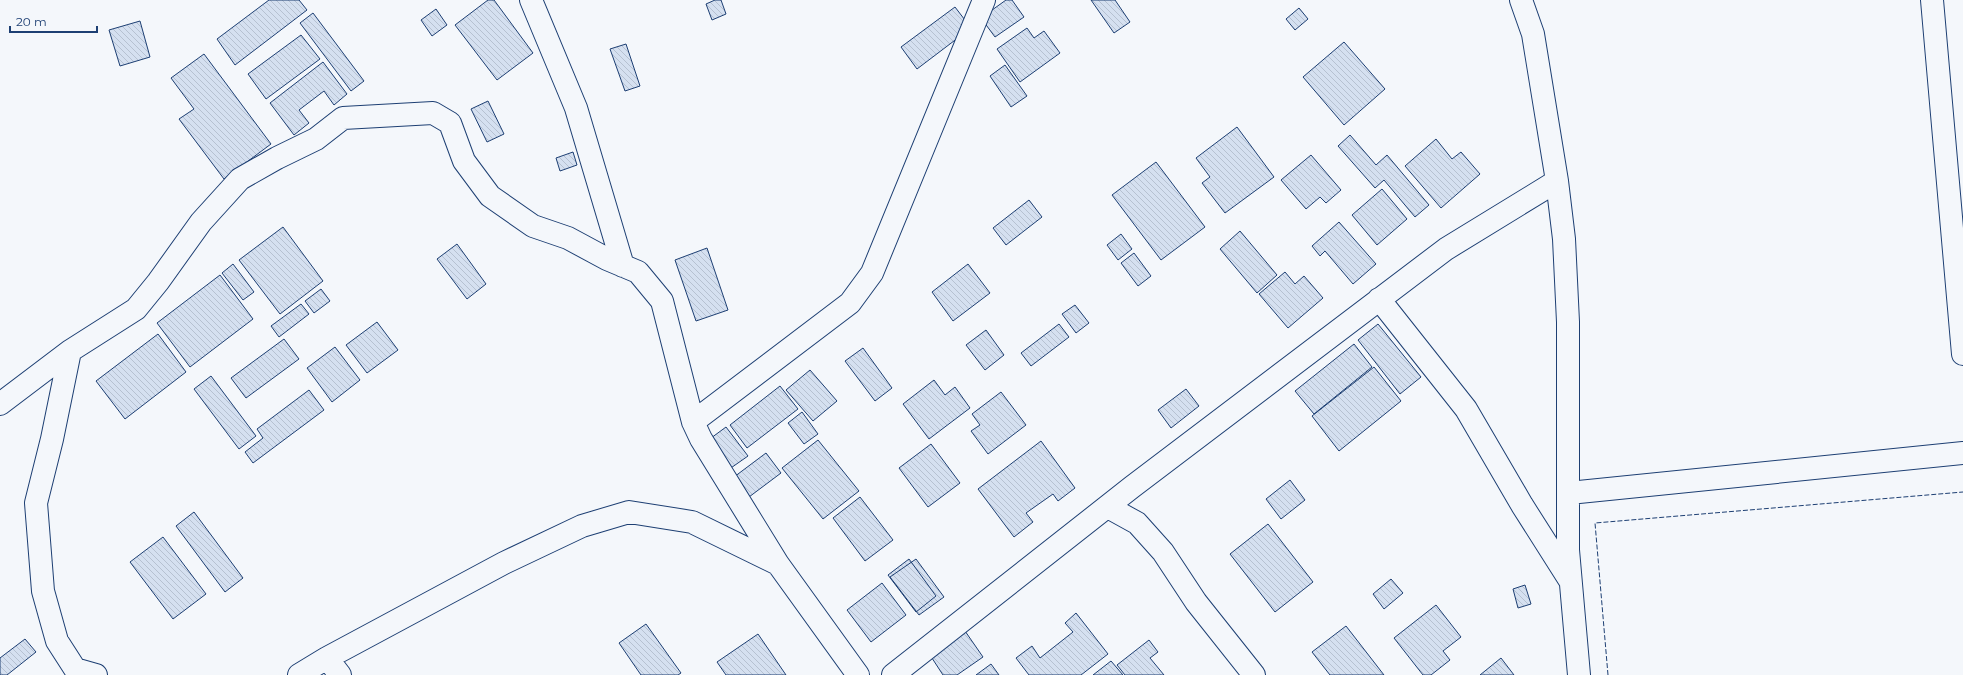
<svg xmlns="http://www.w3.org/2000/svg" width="1963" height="675" viewBox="0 0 1963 675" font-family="Montserrat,sans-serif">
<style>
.building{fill:url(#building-back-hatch);stroke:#1d3f73}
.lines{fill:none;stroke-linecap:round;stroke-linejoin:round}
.minor-casing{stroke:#1d3f73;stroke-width:24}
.minor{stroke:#f4f7fb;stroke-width:22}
.fence{stroke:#1d3f73;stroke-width:1;stroke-dasharray:5 2;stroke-linecap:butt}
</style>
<defs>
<pattern id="building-back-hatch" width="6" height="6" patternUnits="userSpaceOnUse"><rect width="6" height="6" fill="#d5e0f0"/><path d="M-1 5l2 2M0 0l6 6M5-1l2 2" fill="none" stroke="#b6c1d1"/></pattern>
</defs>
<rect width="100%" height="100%" fill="#f4f7fb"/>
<path class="building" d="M269 0H299L307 10 235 65 217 39Z
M488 0H494L533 53 497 80 455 25Z
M715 0H721L726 14 712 20 706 4Z
M1006 0H1012L1024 17 995 37 981 18Z
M1091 0H1115L1130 22 1114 33Z
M955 7 971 28 917 69 901 47Z
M1299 8 1308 19 1295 30 1286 19Z
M436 9 447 25 432 36 421 20Z
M313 13 364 81 351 91 300 23Z
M140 21 150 57 120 66 109 30Z
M1027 28 1034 38 1044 31 1060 53 1020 82 997 49Z
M301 35 320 59 266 99 248 74Z
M1344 42 1385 89 1344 125 1303 77Z
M626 44 640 86 625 91 610 49Z
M204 54 271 144 224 179 179 119 194 109 171 78Z
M323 62 347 94 334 105 324 91 299 110 309 123 294 135 270 103Z
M1005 65 1027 96 1011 107 990 76Z
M488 101 504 134 487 142 471 109Z
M1237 127 1274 177 1225 213 1202 183 1210 177 1196 158Z
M1350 135 1376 165 1387 155 1429 205 1415 217 1384 180 1375 188 1338 146Z
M1436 139 1452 159 1461 152 1480 174 1441 208 1405 166Z
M573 152 577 165 560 171 556 158Z
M1311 155 1341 190 1326 203 1320 197 1306 209 1281 180Z
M1156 162 1205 227 1161 260 1112 195Z
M1382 189 1407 219 1377 245 1352 215Z
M1029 200 1042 217 1006 245 993 228Z
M1339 222 1376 264 1353 284 1325 251 1320 256 1312 246Z
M283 227 323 281 280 314 239 260Z
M1240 231 1277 275 1257 293 1220 249Z
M1121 234 1132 249 1118 260 1107 245Z
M457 244 486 284 467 299 437 259Z
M707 248 728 310 696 321 675 260Z
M1134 253 1151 276 1138 286 1121 263Z
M233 264 254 292 243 300 222 273Z
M968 264 990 293 953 321 932 292Z
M1285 272 1295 284 1304 276 1323 298 1288 328 1259 294Z
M220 275 253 319 190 367 157 323Z
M321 289 330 301 314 313 305 301Z
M301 304 309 314 279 337 271 326Z
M1075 305 1089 323 1076 333 1062 314Z
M377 322 398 350 367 373 346 345Z
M1059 324 1069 337 1031 366 1021 353Z
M1378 324 1421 377 1400 394 1358 340Z
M986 330 1004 355 985 370 966 345Z
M158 334 186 372 125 419 96 381Z
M284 339 299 359 246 398 231 378Z
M1354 344 1372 367 1314 414 1295 391Z
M335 347 360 380 332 402 307 368Z
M863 348 892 388 875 401 845 361Z
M1374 367 1401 401 1339 451 1312 416Z
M810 370 837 401 813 421 786 390Z
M211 376 256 436 239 449 194 389Z
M934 380 945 395 955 387 970 408 929 439 903 404Z
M780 386 798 409 747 448 730 425Z
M1186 389 1199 406 1171 428 1158 410Z
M309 390 324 410 253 463 245 452 263 438 257 429Z
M1001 392 1026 425 988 454 971 431 980 425 972 414Z
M802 412 818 434 804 444 788 423Z
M726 427 748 456 728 470 707 441Z
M818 440 859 491 823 519 782 468Z
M1041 441 1075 488 1058 501 1053 494 1026 513 1033 522 1014 537 978 489Z
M931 444 960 483 928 507 899 468Z
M766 453 781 473 749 497 734 477Z
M1290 480 1305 500 1281 519 1266 499Z
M860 497 893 540 865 561 833 518Z
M194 512 243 578 225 592 176 526Z
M1268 524 1313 582 1275 612 1230 554Z
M163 537 206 594 173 619 130 562Z
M909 559 936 596 916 612 888 575Z
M916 559 944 597 919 615 890 577Z
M1391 579 1403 593 1384 609 1373 594Z
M882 583 906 615 871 642 847 610Z
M1525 585 1531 604 1518 608 1513 589Z
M1436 605 1461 637 1443 651 1450 660 1431 675H1423L1394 638Z
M1076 613 1108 654 1081 675H1029L1016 658 1032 646 1040 658 1073 632 1065 623Z
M646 624 681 673 678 675H641L619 643Z
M1346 626 1384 675H1330L1312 652Z
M965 631 983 657 957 675H943L930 655Z
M758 634 786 675H726L717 662Z
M25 639 36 652 7 675H0V658Z
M1149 640 1158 652 1150 658 1164 675H1125L1117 665Z
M1501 658 1514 675H1480Z
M1111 661 1123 675H1093Z
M991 664 999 675H976Z"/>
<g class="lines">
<defs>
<path id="minor" d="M531 0 576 108 623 266
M1521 0 1533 34 1557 181 1564 239 1568 322V550L1579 675
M1932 0 1963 354
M1379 299 1466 409 1522 505 1569 579
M70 351 52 439 36 503 43 591 57 641 75 669 96 675
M0 404 70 351 136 309 158 282 201 222 240 179 277 158 316 139 343 118 433 113 450 123 464 161 490 196 533 226 568 238 607 259 638 272 662 301 693 422 701 439 778 564 858 675
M693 422 850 303 872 273 984 0
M1569 493 1963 453
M1108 507 1137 523 1163 552 1196 602 1254 675
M327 658 340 675
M299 675 327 658 504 563 582 526 629 512 692 522 778 564
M893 675 1132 487 1446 249 1557 181"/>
</defs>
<use href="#minor" class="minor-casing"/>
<use href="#minor" class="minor"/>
<path class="fence" d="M1608 675 1595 523 1963 492"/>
</g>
<path d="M10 26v6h87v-6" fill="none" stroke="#1d3f73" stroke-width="2"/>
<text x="16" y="26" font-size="12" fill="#1d3f73" stroke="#f4f7fb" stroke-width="3" paint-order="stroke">20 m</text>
</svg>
